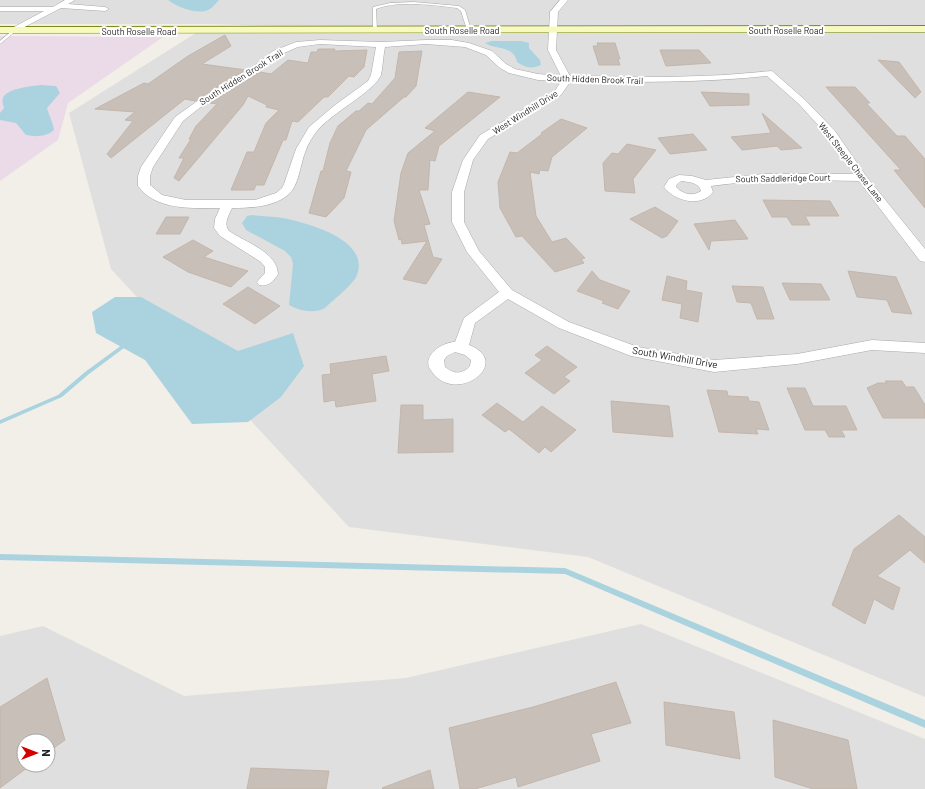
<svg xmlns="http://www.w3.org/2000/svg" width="925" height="789" viewBox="0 0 925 789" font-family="Barlow,sans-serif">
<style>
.residential{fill:#e0dfdf;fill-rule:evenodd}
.industrial{fill:#ebdbe8}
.water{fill:#aad3df}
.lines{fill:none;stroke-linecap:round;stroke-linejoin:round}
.stream{fill:#aad3df;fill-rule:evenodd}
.building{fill:#c7bfb8;stroke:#c4b6ab}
.lane-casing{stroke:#a9a9a9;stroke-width:1}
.street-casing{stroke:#a9a9a9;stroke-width:1}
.secondary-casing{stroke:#707d05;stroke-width:1}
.lane{fill:#fff;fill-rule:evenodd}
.street{fill:#fff;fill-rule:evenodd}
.secondary{fill:#f7fabf;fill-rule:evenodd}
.labels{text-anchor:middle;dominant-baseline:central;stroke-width:4;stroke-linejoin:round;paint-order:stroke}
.far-street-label{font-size:9px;fill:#222;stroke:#fff}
.street-label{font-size:10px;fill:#222;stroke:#fff}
</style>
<rect width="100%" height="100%" fill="#f2efe9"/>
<path class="residential" d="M0 0H925V27H302L212 24H0Z
M925 29V697L588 557 349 527 111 269 69 113 199 31Z
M641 624 925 739V789H0V636L43 626 184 696 406 678ZM24 741H48V765H24Z"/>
<path class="industrial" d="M0 36 163 37 68 103 58 140 0 181Z"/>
<path class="water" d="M168 0H219C216 3 213 7 210 9 199 16 177 7 168 0Z
M492 41H521L529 43V48L540 60 541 65C532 69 525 68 517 62 514 45 495 50 485 43Z
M41 85 56 86 60 93 47 108C49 115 53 123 54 130 46 137 35 137 26 135L16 123 0 120V113L4 108C3 105 2 101 3 98 7 88 32 86 41 85Z
M252 215C262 217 273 216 283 218 307 223 370 239 357 275 353 285 333 300 325 308 315 314 299 311 289 305L293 264 291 257 285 251 246 230 242 223 247 216Z
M115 297H141L238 351 293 333 304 366 281 397 248 422 192 424 145 360 96 333 92 312Z"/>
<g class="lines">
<path class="stream" d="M122 345 125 347 124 348 89 374 62 397 0 424V420L58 395 85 372Z
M0 554 565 568 925 720V728L565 574 0 560Z"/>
</g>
<path class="building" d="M225 35 231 46 202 64 246 70 195 101 185 99 111 158 107 154 133 121 125 120 135 112 95 109 144 83 148 84 188 56Z
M597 43H615L620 59H618L620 65H599L593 46H598Z
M318 49H335L334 51 367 50 364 67 354 77 349 76 328 97H324L298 122 292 121 286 140H283L264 185H256L254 190H231L247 152H254L266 123 279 110 266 107 267 105 248 96 243 105 179 181 174 178 184 158H179L191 139H189L196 126 217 104 210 103 260 72 271 74 288 60 308 63 311 52H317Z
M660 50H699L711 63 666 66Z
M422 51 416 86 406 97H404L366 130 346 171 351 172 344 198 326 217 309 213 321 171H323L330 143 338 126 356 111H359L368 103 372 104 395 78 399 52Z
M878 60 899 62 921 92 915 98Z
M826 87H855L870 103H866L897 136H905L925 159V208L894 170H901Z
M468 92 500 97 439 146 435 161 430 160 428 190H419L430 224 424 225 433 257 442 259 426 284 403 279 427 241 402 244 401 239 399 240 394 221 401 173 408 153 435 131 425 128Z
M701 92 749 94V105L710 106Z
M762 113 802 148 781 150 777 146 742 150 731 137 771 133Z
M561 119 587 128 552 157 548 171 540 170 539 174 530 172 536 216 552 242 566 238 585 258 581 259 584 263 555 272 522 236 516 237 500 208 498 182 510 152 517 153 542 134 541 133Z
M693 134 707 150 670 154 658 138Z
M627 144 656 150 633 179 635 193 605 191 603 163 612 153 618 154Z
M763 200 830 201 839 216H805L810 225H792L787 217H772Z
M655 207 678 221 667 236 662 238 630 219Z
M166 217H189L180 234H156Z
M735 220 748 239 711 241 709 250 694 224Z
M193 240 213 251 204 257 248 271 231 287 188 272 163 257Z
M592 271 600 280 630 291 618 309 602 303 604 301 577 291Z
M848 271 896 277 912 314 892 312 887 300 857 297Z
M667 276 687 281 686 290 702 293 698 322 680 318 682 304 662 300Z
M782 283 821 284 830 300H790Z
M732 286 763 287 774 319H757L751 303 737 302Z
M248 287 280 306 255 324 223 304Z
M547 346 577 367 564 377 570 381 554 394 525 373 542 360 535 355Z
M386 356 389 371 372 374 376 401 336 407 335 400 324 402 322 375 331 374 330 364Z
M885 381H902L906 387H914L925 405V418H883L867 388 878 383H887Z
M787 388H805L813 406H846L857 430H841L845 437H829L825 430H805Z
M707 390 727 391 728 396 748 397 749 401 759 402 769 430 756 429 758 434 719 432Z
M611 401 669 406 673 437 613 432Z
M497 403 523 422 542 406 576 430 551 452 545 447 539 453 509 429 505 432 482 415Z
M401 405H423V420L453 419V452L398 453Z
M899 515 925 537V563L910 550 877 576 900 588 893 610 874 599 865 624 832 605 854 549Z
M47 678 65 740 48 752V741H24V765H31L0 788V707Z
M616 682 631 723 591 734 600 761 518 787 516 777 475 789H460L449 728 533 707Z
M664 702 734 712 740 759 666 745Z
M773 720 848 740 857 789H813L775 777Z
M251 768 329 771 326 789H247Z
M430 770 434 789H383L382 788Z"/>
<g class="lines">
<defs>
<path id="lane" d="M414 2 459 6 465 10 471 30 469 31 467 30 461 11 457 8C434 5 398 0 376 9L377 30 375 31 373 30V7L390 3Z
M14 29 17 30 0 44V41Z"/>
<path id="street" d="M65 0H75L68 4 105 7 109 9 105 11 61 8 15 32 11 30 12 28 44 11H0V7H53Z
M560 0H568L558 12 556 50 570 76 669 77 725 75 772 71 805 100 835 131 866 176 925 249V262L920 261 859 181C809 180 760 179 711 186L713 192C701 208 674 201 664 187L669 179 679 175 692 176 706 180 763 174H854L827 135 799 104 767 76C701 83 636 82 570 82L561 95 488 139 473 160 464 192V222L479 251 512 290 569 322 638 347 714 360 797 354 872 340 925 343V353L872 350 797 364 714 372 631 356 559 328 508 299 475 323 469 345C515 363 453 408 430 369 422 355 443 342 455 342L464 318 499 292 467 252 452 222V192L463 160 480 135 555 91 561 81 538 80 509 73 500 68 486 55 465 47 426 44 385 47C383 56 383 66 381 75 375 91 330 114 317 131 313 136 308 144 306 150 301 161 299 184 290 193 276 207 251 208 232 208 229 215 223 224 229 231 245 242 277 252 278 274 274 281 268 287 259 285L257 282 265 273V267L261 262 220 236 214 228 215 219 220 208C193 208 156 211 138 186V176L141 167 175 117 196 102 248 71 273 51 296 42 320 40 381 42 426 40H452L469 43 492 51 506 64 515 69 538 74 561 76 548 50 550 12ZM320 44 376 47 371 75 368 81 335 105 309 127 296 149 284 184 282 188 276 193 255 200H186L162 195 150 185V176L153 167 183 121 202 106 254 75 279 55 298 47ZM681 181C688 182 699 182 701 191 692 197 683 194 676 187L677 184ZM455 352 465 355 471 360 470 366C462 375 454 374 445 367L444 360 447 356Z"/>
<path id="secondary" d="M925 26V32L0 33V27Z"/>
</defs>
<use href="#lane" class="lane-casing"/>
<use href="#street" class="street-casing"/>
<use href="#secondary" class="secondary-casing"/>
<use href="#lane" class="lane"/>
<use href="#street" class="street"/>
<use href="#secondary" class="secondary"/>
</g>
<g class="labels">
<g class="far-street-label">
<text x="462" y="30">South Roselle Road</text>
<text x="786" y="30">South Roselle Road</text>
<text x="139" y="31">South Roselle Road</text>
<text transform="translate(241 77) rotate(-32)">South Hidden Brook Trail</text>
<text transform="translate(595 79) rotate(2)">South Hidden Brook Trail</text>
<text transform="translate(525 112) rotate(-32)">West Windhill Drive</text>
<text transform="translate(851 162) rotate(52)">West Steeple Chase Lane</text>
<text transform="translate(783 178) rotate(-1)">South Saddleridge Court</text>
</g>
<g class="street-label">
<text transform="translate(675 357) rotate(10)">South Windhill Drive</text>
</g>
</g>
<g transform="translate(36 753) rotate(90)"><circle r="19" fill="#ffffff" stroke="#a7a7a7"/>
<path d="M0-3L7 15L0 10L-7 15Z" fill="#d40000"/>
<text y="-6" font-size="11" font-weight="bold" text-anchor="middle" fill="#222222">N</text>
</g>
</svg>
